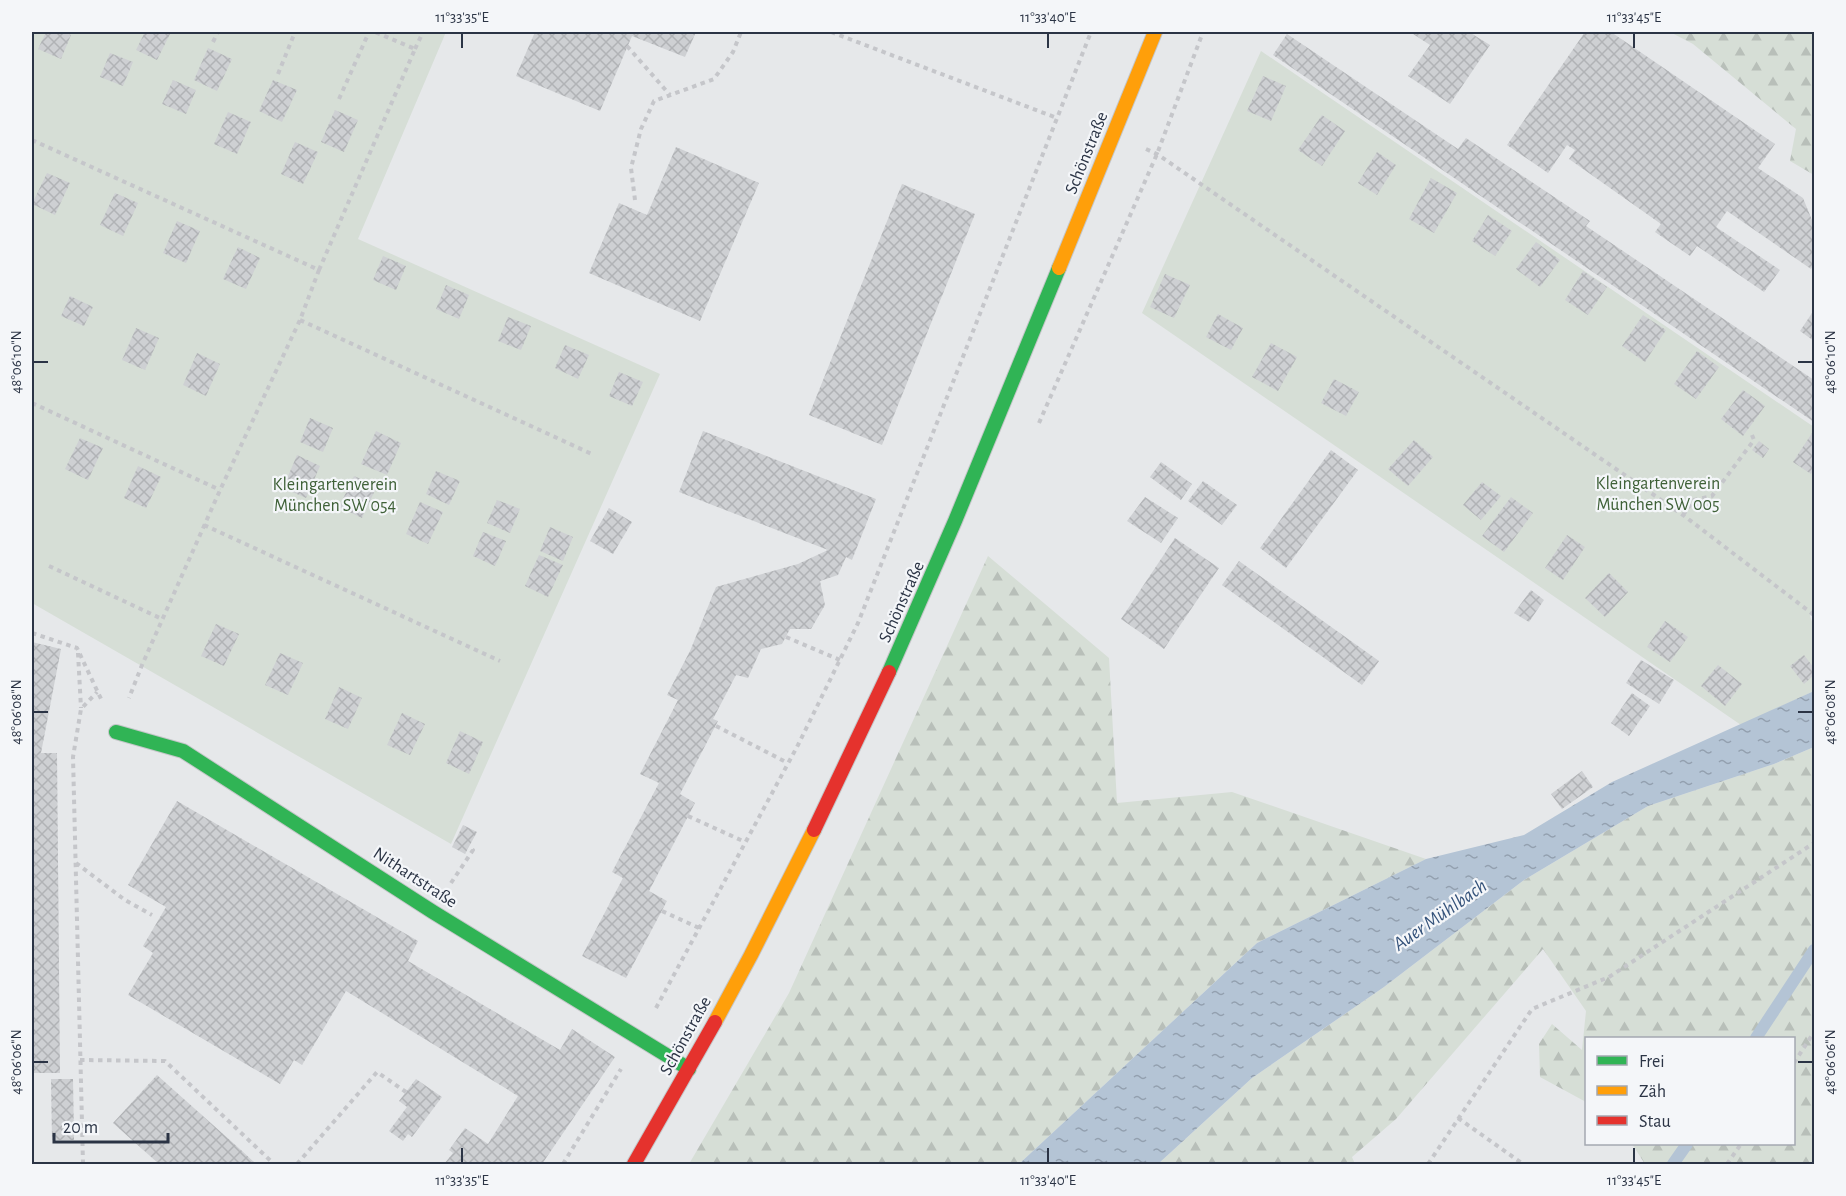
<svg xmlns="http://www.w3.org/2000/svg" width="1846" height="1196" viewBox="0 0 1846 1196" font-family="'Alegreya Sans',sans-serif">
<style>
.forest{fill:url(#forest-firs)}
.garden{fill:#d6ded6}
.water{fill:url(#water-ripples)}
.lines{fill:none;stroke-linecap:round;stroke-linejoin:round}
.stream{stroke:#b4c4d5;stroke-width:12}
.building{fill:url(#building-cross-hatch)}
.fast-casing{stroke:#c4c6c8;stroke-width:16}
.slow-casing{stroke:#c4c6c8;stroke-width:16}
.jam-casing{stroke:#c4c6c8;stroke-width:16}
.path{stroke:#c5c6ca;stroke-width:4;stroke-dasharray:4.5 4.5;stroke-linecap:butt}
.fast{stroke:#30b455;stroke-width:14}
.slow{stroke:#ff9f0a;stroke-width:14}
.jam{stroke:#e5322d;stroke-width:14}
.ticks{fill:none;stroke:#2b3445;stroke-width:2}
.labels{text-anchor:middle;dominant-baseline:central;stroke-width:4.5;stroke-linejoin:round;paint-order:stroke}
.street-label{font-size:18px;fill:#2b3445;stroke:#f4f6f9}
.park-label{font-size:18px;fill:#3f6138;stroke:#f4f6f9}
.water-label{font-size:20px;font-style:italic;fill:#34527a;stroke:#f4f6f9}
.neatline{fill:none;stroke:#2b3445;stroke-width:2}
.ticks-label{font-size:15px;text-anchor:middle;fill:#2b3445}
</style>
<defs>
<pattern id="forest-firs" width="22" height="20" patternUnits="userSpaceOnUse" patternTransform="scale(1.5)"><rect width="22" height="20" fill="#d6ded6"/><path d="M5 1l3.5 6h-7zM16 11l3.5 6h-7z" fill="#b8bfb9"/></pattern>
<pattern id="water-ripples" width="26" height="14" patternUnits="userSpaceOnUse" patternTransform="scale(1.5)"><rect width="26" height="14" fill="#b4c4d5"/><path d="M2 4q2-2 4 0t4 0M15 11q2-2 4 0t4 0" fill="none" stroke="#93a0af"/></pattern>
<pattern id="building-cross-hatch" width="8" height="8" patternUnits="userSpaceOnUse" patternTransform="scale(1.5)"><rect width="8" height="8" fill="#ced0d3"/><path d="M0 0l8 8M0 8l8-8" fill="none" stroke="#b1b3b6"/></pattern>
</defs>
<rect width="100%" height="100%" fill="#e6e8ea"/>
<path class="forest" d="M1670 32H1814V175L1790 161 1796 129 1693 44Z
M988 556 1109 658 1117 803 1232 792 1426 859 1257 943 1019 1164H689L789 993Z
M1814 747V1164H1645L1632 1144H1794V1038H1586V1102L1540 1077 1539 1044 1552 1024 1582 1050 1586 1011 1543 949 1396 1119 1352 1157 1355 1164H1158L1252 1078 1384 987 1524 880 1648 806 1774 764Z"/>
<path class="garden" d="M32 32H446L358 239 660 374 451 844 32 603Z
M1261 51 1814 427V611L1810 616 1814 627V691L1741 725 1142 313Z"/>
<path class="water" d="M1814 691V747L1774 764 1648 806 1524 880 1384 987 1252 1078 1158 1164H1019L1257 943 1426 859 1524 835 1612 782Z"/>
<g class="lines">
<path class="stream" d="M1756 1038 1814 950
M1673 1164 1687 1144"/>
</g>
<path class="building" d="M46 32H63L71 35 61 59 38 49Z
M145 32H171L157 60 136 50Z
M535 32H696L685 57 632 36 600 111 516 76Z
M1410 32H1469L1490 45 1450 104 1408 76 1430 45Z
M1585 32H1611L1775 144 1758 168 1803 198 1814 225V263L1811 269 1727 211 1716 227 1780 270 1764 292 1697 246 1690 256 1655 232 1661 224 1569 159 1575 150 1567 145 1548 173 1507 145Z
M1287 34 1458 149 1466 138 1590 221 1586 226 1814 380V422L1273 55Z
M208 48 232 59 217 91 194 80Z
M110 53 133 62 123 86 100 77Z
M1263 76 1286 86 1271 121 1247 111Z
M173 80 196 90 186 114 162 104Z
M273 80 297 90 282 122 259 111Z
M335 110 358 120 344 152 321 142Z
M228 112 251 122 237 154 214 144Z
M1322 115 1345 131 1322 166 1298 150Z
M295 142 318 152 303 184 281 174Z
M676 147 759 183 700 321 589 273 619 203 647 215Z
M1377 152 1396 165 1377 195 1358 183Z
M47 173 70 183 55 215 32 204Z
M1431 178 1457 193 1434 233 1409 219Z
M902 184 975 214 882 445 809 415Z
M115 193 138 203 123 236 100 225Z
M1488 215 1512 231 1495 256 1472 241Z
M177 221 200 231 186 263 163 253Z
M1536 242 1560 260 1540 287 1516 269Z
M238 247 260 258 246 289 223 279Z
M383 256 406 266 396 290 373 280Z
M1583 271 1607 287 1588 315 1565 300Z
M1165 274 1190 285 1174 318 1150 307Z
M446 285 469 295 459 319 436 309Z
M70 296 93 307 84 326 61 316Z
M1814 310V341L1800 331Z
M1218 314 1243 328 1231 350 1206 337Z
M1643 315 1666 330 1645 362 1622 346Z
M508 317 531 326 521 350 498 341Z
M136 328 159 338 145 370 122 360Z
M1271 343 1297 357 1278 391 1252 377Z
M565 345 589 355 578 379 555 368Z
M1697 351 1719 367 1696 399 1674 384Z
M197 353 220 364 206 396 183 385Z
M619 372 643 382 632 406 609 396Z
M1334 379 1359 392 1346 416 1321 403Z
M1743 390 1765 406 1743 436 1721 419Z
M310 418 333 428 323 452 300 442Z
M376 431 401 443 387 475 361 464Z
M703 431 876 499 852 560 846 557 838 575 820 581 825 605 811 629H790L782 644 761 649 748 678 736 675 713 719 718 721 680 794 695 803 649 891 667 901 626 978 582 956 623 878 612 872 659 783 640 774 678 700 667 695 690 651 716 587 798 564 828 550 679 492Z
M1812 433 1814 434V469L1811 474 1793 462Z
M80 438 103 448 88 480 65 469Z
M1414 440 1433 457 1408 486 1388 469Z
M1759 441 1769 449 1763 458 1752 450Z
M1331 450 1358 470 1286 568 1260 548Z
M297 455 320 466 306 498 283 488Z
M1161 462 1192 484 1181 500 1150 477Z
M138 466 161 477 146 508 124 498Z
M436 471 460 481 449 505 426 494Z
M354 476 377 486 362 518 339 507Z
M1203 481 1237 505 1222 525 1188 501Z
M1482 482 1501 496 1481 520 1463 505Z
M1145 497 1178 518 1161 543 1127 521Z
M1511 497 1533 513 1504 552 1482 536Z
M497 500 520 509 510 533 487 523Z
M420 502 443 512 428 544 406 534Z
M609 508 632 522 613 554 590 541Z
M550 527 573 537 563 561 540 551Z
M483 532 506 541 495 566 473 556Z
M1567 535 1585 547 1563 580 1545 568Z
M1175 538 1219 568 1164 649 1121 619Z
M539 555 563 565 548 597 525 586Z
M1239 561 1379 661 1362 685 1222 585Z
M1609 573 1628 592 1605 617 1585 598Z
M1531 590 1544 600 1529 622 1514 613Z
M1665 621 1688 637 1670 662 1647 647Z
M216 624 239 634 224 666 201 656Z
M32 642 61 649 41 753H57L60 1073H32Z
M280 653 303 663 288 695 265 685Z
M1804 655 1814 668V675L1804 684 1790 666Z
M1641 660 1674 680 1659 704 1626 683Z
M1718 665 1742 684 1725 706 1701 686Z
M339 687 362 698 348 729 325 719Z
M1632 693 1650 706 1629 736 1611 723Z
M402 713 425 724 410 755 387 745Z
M460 731 483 742 469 774 446 763Z
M1582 771 1593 787 1562 809 1551 794Z
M177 801 418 941 408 961 560 1050 572 1029 615 1057 542 1164H444L453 1153 449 1150 465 1128 488 1144 518 1096 346 991 302 1065 294 1060 280 1084 128 995 153 953 143 946 166 907 128 885Z
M463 825 477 832 465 854 452 847Z
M157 1075 241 1150 256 1164H159L113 1123Z
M51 1079H73L74 1140H52Z
M416 1079 442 1097 412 1137 408 1134 403 1141 389 1131 407 1107 399 1101Z"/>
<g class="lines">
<defs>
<path id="fast" d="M889 672 955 521 1059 268
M116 732 183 751 433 912 689 1069"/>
<path id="slow" d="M1059 268 1155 32
M715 1022 751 955 814 830"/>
<path id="jam" d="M814 830 889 672
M634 1164 715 1022"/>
</defs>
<use href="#fast" class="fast-casing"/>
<use href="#slow" class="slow-casing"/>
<use href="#jam" class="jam-casing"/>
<path class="path" d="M831 32 1057 118
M213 42 218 32
M627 46 670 95
M415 49 423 32
M278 74 295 32
M339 99 369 32
M32 140 319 270 300 320 221 488 142 665 129 698
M1146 149 1157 154 1683 515 1814 615
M635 200 631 168 641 129 654 101 714 79 733 52 741 32
M319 270 415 49 375 32
M300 320 594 455
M32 403 220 490
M1039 423 1157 154 1203 32
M1683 515 1694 500 1712 496 1754 440 1752 435
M204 525 500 661
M49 566 162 619
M32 633 77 648 102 701
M786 637 840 660
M78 653 81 708
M716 726 788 763
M688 816 745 842
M76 863 125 900 152 915
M451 883 473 850 469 847
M662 911 699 928
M656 1008 798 745 858 623 1091 32
M80 1060 165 1061 274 1164
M1794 1063 1814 1032
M1458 1118 1523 1164
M83 1164 73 757 81 709 97 692
M297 1164 377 1072 406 1092
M563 1164 621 1069
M1428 1164 1532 1009 1609 977 1814 843
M1727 1164 1741 1144
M1813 1164 1814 1162"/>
<use href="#fast" class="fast"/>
<use href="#slow" class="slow"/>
<use href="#jam" class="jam"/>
</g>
<path class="ticks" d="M462 33V48M1048 33V48M1634 33V48M33 362H48M1798 362H1813M33 712H48M1798 712H1813M33 1062H48M1798 1062H1813M462 1148V1163M1048 1148V1163M1634 1148V1163"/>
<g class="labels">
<g class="street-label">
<text transform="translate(1087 153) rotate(-68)">Schönstraße</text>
<text transform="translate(902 602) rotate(-66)">Schönstraße</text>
<text transform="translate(415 878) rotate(33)">Nithartstraße</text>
<text transform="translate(686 1036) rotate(-61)">Schönstraße</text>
</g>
<g class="park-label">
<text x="1658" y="484">Kleingartenverein<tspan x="1658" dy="21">München SW 005</tspan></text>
<text x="335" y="485">Kleingartenverein<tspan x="335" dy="21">München SW 054</tspan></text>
</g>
<g class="water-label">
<text transform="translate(1440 915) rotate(-35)">Auer Mühlbach</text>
</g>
</g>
<rect width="1846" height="1196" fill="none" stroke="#f4f6f9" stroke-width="66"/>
<rect x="1585" y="1037" width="210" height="108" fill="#f4f6f9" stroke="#a4a8b1" stroke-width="1.5"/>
<rect x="1597" y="1056" width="30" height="9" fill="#30b455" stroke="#a4a8b1" stroke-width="1.5"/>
<text x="1639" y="1067" font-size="18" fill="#2b3445">Frei</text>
<rect x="1597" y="1086" width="30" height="9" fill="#ff9f0a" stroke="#a4a8b1" stroke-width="1.5"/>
<text x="1639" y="1097" font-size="18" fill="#2b3445">Zäh</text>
<rect x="1597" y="1116" width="30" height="9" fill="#e5322d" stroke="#a4a8b1" stroke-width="1.5"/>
<text x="1639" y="1127" font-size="18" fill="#2b3445">Stau</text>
<path d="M54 1133v9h114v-9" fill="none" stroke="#2b3445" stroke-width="3"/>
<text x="63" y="1133" font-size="18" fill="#2b3445" stroke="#f4f6f9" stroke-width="4.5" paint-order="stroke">20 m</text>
<rect x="33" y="33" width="1780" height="1130" class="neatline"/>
<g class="ticks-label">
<text x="462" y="22">11°33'35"E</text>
<text x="1048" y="22">11°33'40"E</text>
<text x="1634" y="22">11°33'45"E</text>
<text transform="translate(16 362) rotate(-90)" y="5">48°06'10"N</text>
<text transform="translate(1830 362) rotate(-90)" y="5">48°06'10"N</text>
<text transform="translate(16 712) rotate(-90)" y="5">48°06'08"N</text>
<text transform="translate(1830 712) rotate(-90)" y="5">48°06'08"N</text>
<text transform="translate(16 1062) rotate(-90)" y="5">48°06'06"N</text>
<text transform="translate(1830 1062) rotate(-90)" y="5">48°06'06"N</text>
<text x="462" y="1185">11°33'35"E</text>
<text x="1048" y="1185">11°33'40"E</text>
<text x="1634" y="1185">11°33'45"E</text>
</g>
</svg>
